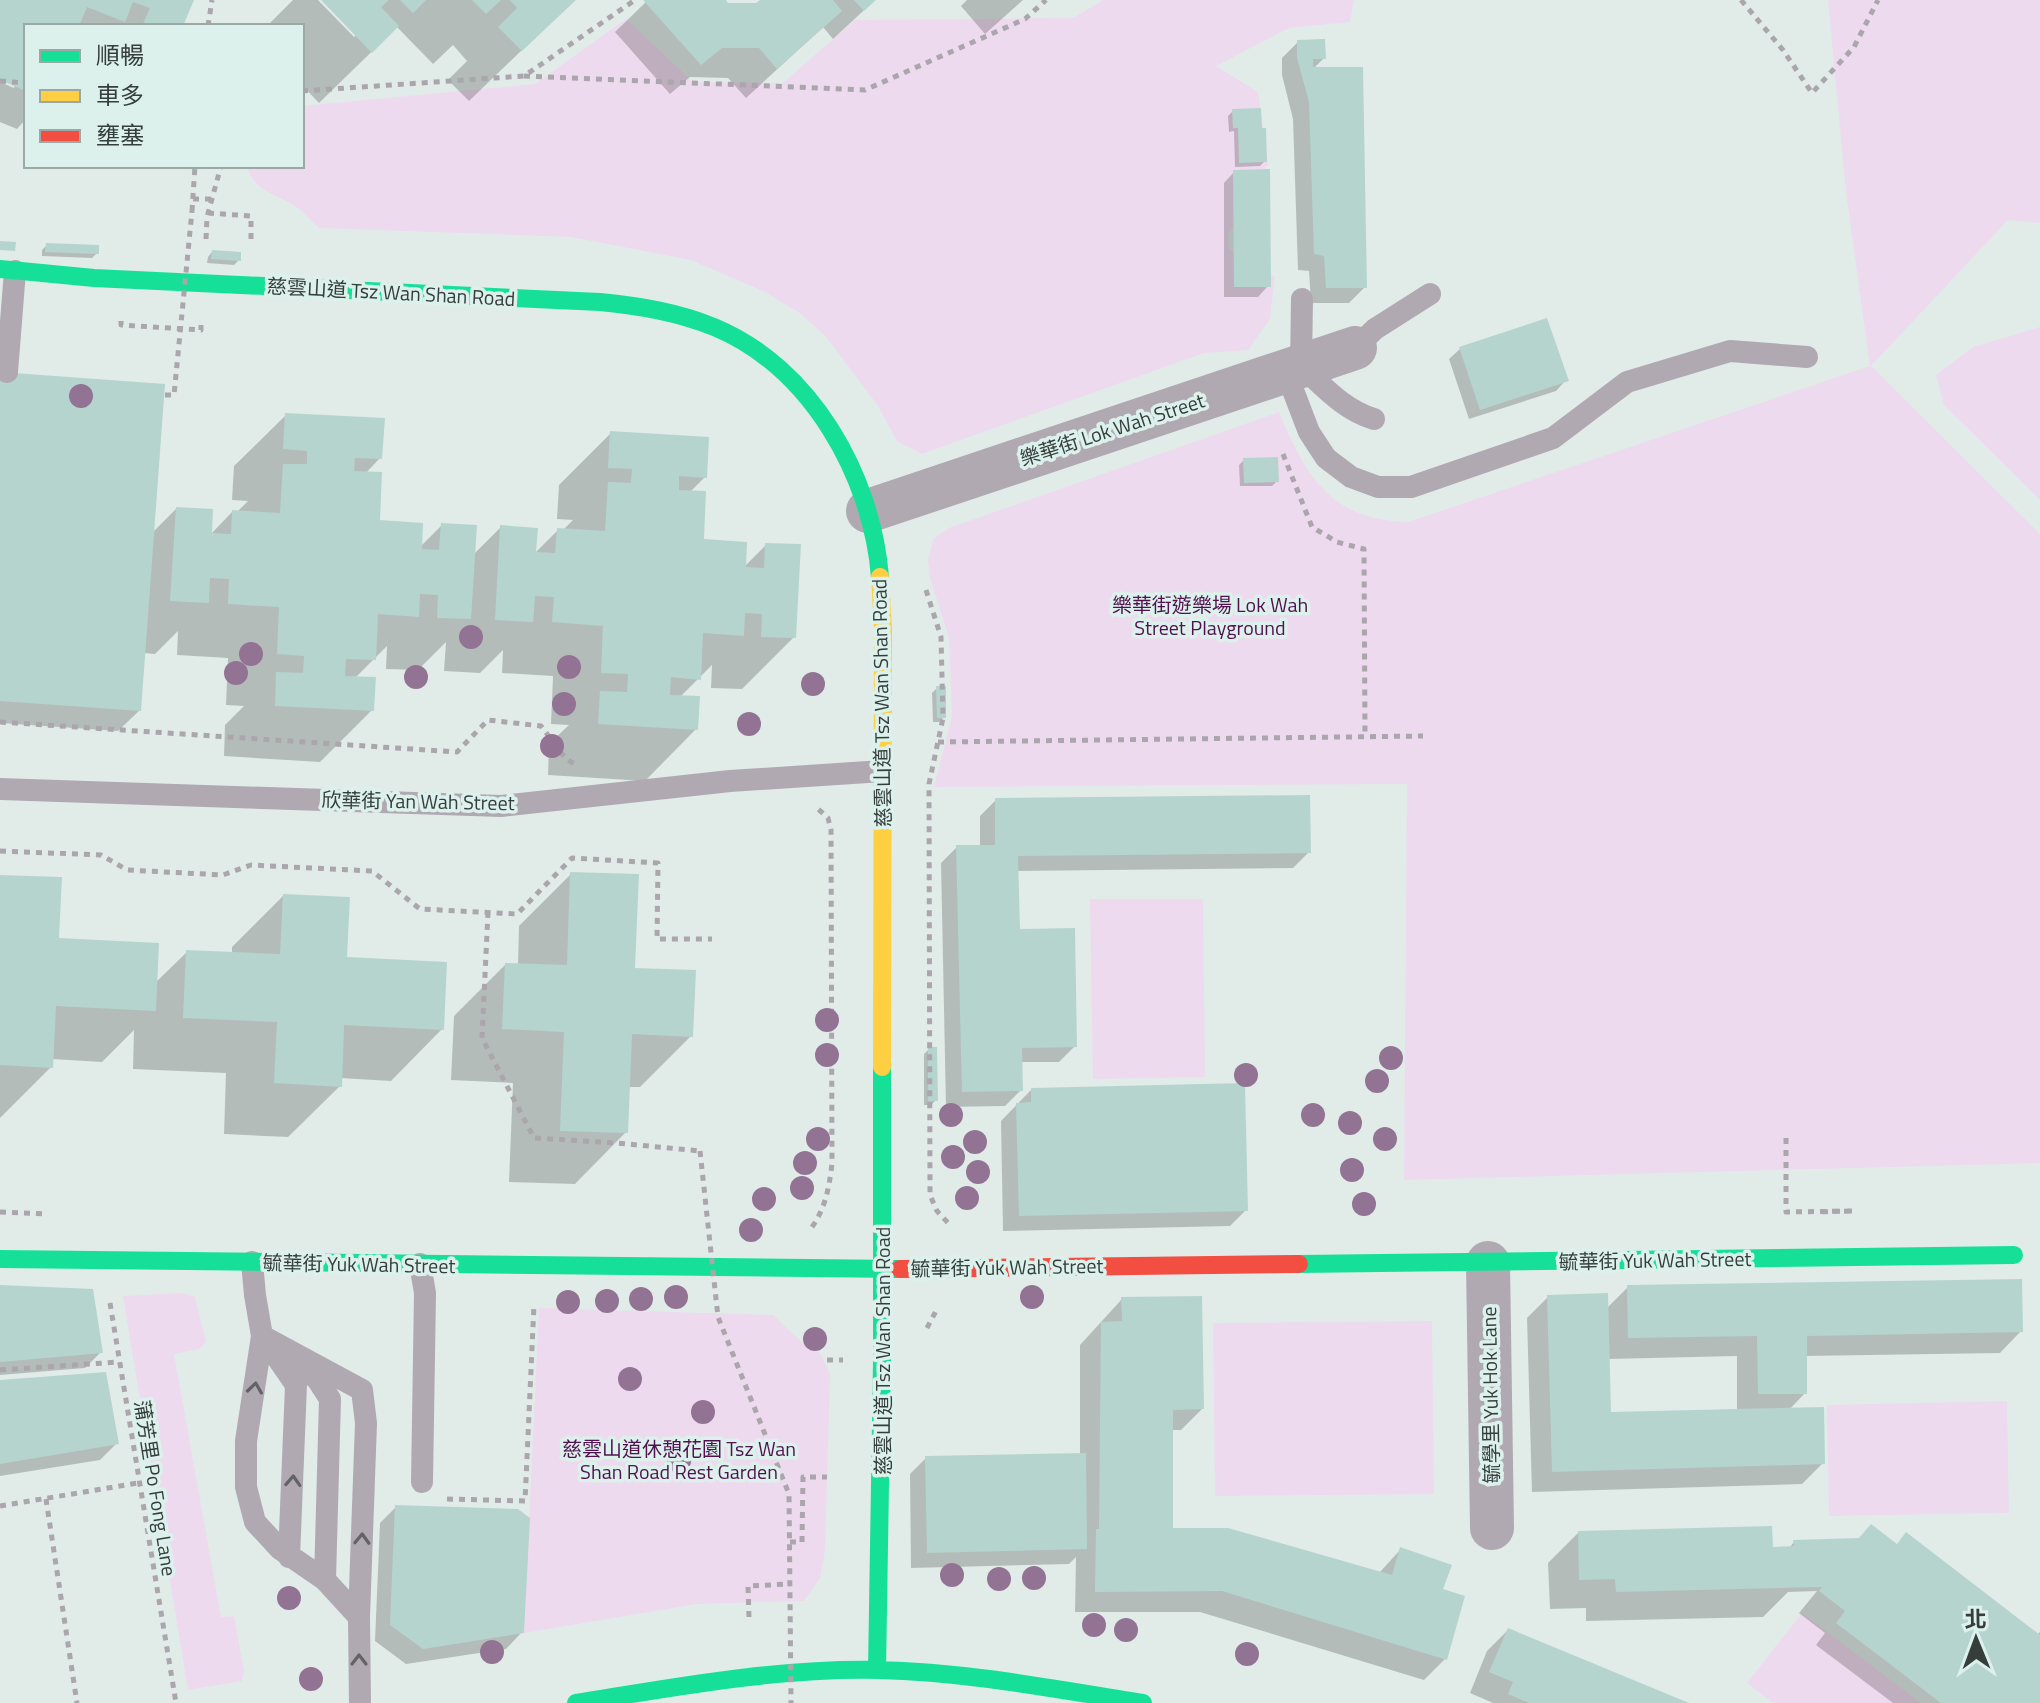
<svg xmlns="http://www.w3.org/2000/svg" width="2040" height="1703" viewBox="0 0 2040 1703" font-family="'Titillium Web','Noto Sans TC',sans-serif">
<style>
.green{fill:#eedaee}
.shadow{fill:#0003;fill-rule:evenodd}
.building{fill:#b6d4ce}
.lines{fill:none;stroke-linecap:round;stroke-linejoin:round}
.path{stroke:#aba5ac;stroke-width:5;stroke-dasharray:6 6;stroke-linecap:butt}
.lane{stroke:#b1a9b2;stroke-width:22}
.street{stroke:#b1a9b2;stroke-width:44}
.fast{stroke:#16e098;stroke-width:18}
.slow{stroke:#ffcf43;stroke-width:18}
.jam{stroke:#f24e42;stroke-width:18}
.path-bridge{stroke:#aba5ac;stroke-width:5;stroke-dasharray:6 6;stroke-linecap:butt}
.tree{fill:#927394}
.oneway{stroke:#616365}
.labels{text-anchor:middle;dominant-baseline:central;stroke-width:7;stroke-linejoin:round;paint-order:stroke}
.street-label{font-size:20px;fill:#363e3c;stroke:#dcf1eb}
.park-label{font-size:20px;fill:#52104f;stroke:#dcf1eb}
</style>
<rect width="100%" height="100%" fill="#e1ece9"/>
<path class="green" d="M1103 0H1354L1350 22 1289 28 1216 66 1258 92 1268 164 1228 235 1229 249 1275 277 1270 319 1248 350 1204 353 922 454 897 441 878 406 827 338 800 313 765 292 691 260 571 237 319 228C311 221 304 212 295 206 276 194 253 191 247 166H302V106L535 84 626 19 693 82 783 83 855 20 1073 18Z
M1828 0H2040V223L2008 220 1871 366 2040 534V1163L1404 1180 1407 784 934 787 952 716 949 638 930 578 928 560 934 538 949 528 1279 412C1306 477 1331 520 1408 522L1870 366 1846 192Z
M2040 327V500L1944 405 1936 375 1973 347Z
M1090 899H1203L1205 1077 1093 1079Z
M184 1293 195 1297 206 1342 199 1349 174 1354 221 1617 234 1616 244 1671 242 1681 188 1690 123 1296Z
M539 1308 773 1315 807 1347 820 1353 830 1374 825 1551 820 1578 804 1601 697 1604 524 1633Z
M1432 1321 1434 1494 1215 1496 1213 1323Z
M2007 1401 2009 1513 1829 1516 1827 1405Z
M1802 1613 1921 1703H1773L1747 1683Z"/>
<path class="shadow" d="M0 0H192L181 26H26V119L17 129 0 122V82L14 88 15 84 0 78Z
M293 0H318L354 37 357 34 324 0H574L469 101 448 80 467 61 453 45 433 64 397 27 319 103 302 85V26H267Z
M648 0H723L727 5H757L763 0H875L833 39 823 27 746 98 728 78 690 77 670 94 615 32Z
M967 0H1023L985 34 961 6Z
M1298 42 1324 58 1313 69 1365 287 1349 303H1311L1309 271 1298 270 1293 119 1282 75V58Z
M1233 111 1265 161 1260 166 1235 167 1234 131 1229 132 1228 116Z
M1234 172 1268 286 1258 297H1224V183Z
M47 245 97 253 92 258 42 256V250Z
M212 252 239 260 234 265 207 263 208 257Z
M1460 349 1566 380 1556 391 1469 419 1449 359Z
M0 374 152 533 176 509 210 535 232 512H237L248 501 232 500 234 466 286 415 380 458 365 474 378 522 420 547 442 525 473 555 501 527 534 554 558 530 562 531 573 520 557 519 559 485 611 433 705 477 690 492 702 541 744 567 766 545 794 637 742 689 711 688 712 665 680 697 696 729 645 781 548 775 549 744 569 725 551 724 553 676 502 673 503 650 480 673 444 671 446 642 418 670 386 669 387 646 355 678 372 710 320 762 224 756 225 725 244 706 226 705 228 658 177 655 178 631 155 654 144 653 140 710 118 731 0 723Z
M1244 460 1277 481 1272 486H1240L1239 465Z
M937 688 944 717 939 722H933L932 693Z
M996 800 1309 852 1293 868 1016 871 1018 931 1075 1046 1059 1062H1021V1090L1005 1106 946 1107 941 863 957 847H980V816Z
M571 874 633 969 691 1036 640 1087H628L626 1132 575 1184 509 1182 513 1083 451 1080 454 1016 505 965H518L519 926Z
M0 877 57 940 155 983 187 952 232 954V947L283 896 345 959 442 1029 391 1081 340 1078V1086L288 1137 224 1134 226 1073 133 1069 134 1030 102 1062 52 1059 51 1067 0 1118Z
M929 1049 936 1100 931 1105H924V1054Z
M1031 1090 1246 1210 1230 1226 1003 1231 1001 1121Z
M0 1287 101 1352 85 1368 0 1375Z
M1628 1287 2021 1331 2000 1353 1805 1356V1393L1789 1410 1823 1463 1802 1484 1532 1492 1527 1318 1548 1297 1606 1309ZM1737 1356V1411L1609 1414 1608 1359Z
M1122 1299 1202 1409 1181 1430H1171V1530L1379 1573 1401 1549 1445 1659 1424 1680 1200 1612H1075L1076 1557 1069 1564 911 1568 910 1474 926 1458 1080 1455V1345Z
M0 1382 116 1444 100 1460 0 1476Z
M396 1507 522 1632 506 1649 406 1664 375 1641 380 1523Z
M1578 1533 1771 1549 1790 1547 1794 1542 1896 1545 2037 1635 2040 1632V1703H1893L1816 1645 1825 1633 1799 1613 1817 1591 1788 1592 1763 1617 1586 1621V1608L1550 1609 1548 1563Z
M1508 1630 1684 1703H1493L1470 1693 1487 1651Z"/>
<path class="building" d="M0 0H194L183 26H142L150 8 133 2 125 22 87 7 79 26H26V91L0 80Z
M321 0H389L381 7 399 26 372 53Z
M400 0H426L413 13Z
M472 0H501L486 14Z
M510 0H576L522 51 498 27 517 8Z
M643 0H726L728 3H756L760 0H833L842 11 777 69 759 48H722L701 65Z
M854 0H876L864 11Z
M1325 39 1326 59H1313V67H1363L1367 288H1326L1324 256 1314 254 1309 102 1297 58V40Z
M1261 108 1262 128H1266L1267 162 1239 163 1238 128H1233L1232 109Z
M1270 169 1271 287H1234L1233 170Z
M0 241 16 242 15 251 0 250Z
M46 243 99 245V254L45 252Z
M212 250 241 252V261L211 259Z
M1547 318 1569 381 1480 410 1459 347Z
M0 372 165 384 141 711 0 701Z
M285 413 385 418 382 459 355 458 354 471 382 472 380 520 423 523 422 549 439 550 441 523 477 525 471 619 437 618 438 595 420 594 419 617 378 614 376 660 346 659 345 676 376 677 374 711 275 706 276 672 303 673 304 656 277 654 279 607 228 604 229 579 210 578 209 603 170 601 176 507 213 509 212 533 231 534 232 510 280 513 283 464H307V451L283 449Z
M610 431 709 437 707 478 679 476V490L706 491 704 539 747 542 746 567 764 568 765 543 801 544 796 638 761 637 762 614 745 613 744 636 703 633 701 680 671 677 670 695 700 696 698 730 598 724 600 691 627 692 628 674 601 673 603 626 552 622 554 597 535 596 533 622 495 620 500 525 538 528 536 552 555 553 557 528 605 531 608 482 631 483 632 469 608 468Z
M1278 457 1279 482 1244 483 1243 458Z
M936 686H946V718H937Z
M1310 795 1311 853 1018 856 1020 929 1075 928 1077 1047 1022 1048 1023 1091 962 1092 956 845H995V798Z
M570 872 639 874 635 968 696 970 693 1037 632 1034 628 1133 560 1131 564 1032 502 1029 505 963 567 965Z
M0 875 62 877 59 938 159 943 156 1011 56 1006 53 1068 0 1065Z
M283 894 350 897 347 957 447 962 444 1030 344 1025 342 1087 274 1083 277 1022 183 1018 186 950 280 954Z
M928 1047H937L938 1101H928Z
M1245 1083 1248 1211 1019 1216 1016 1103 1031 1102V1088Z
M2022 1279 2023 1332 1807 1336V1394H1758L1757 1336 1628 1338 1627 1285Z
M0 1285 93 1289 103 1353 0 1362Z
M1608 1293 1611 1412 1824 1407 1825 1464 1552 1472 1547 1295Z
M1202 1296 1204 1409 1173 1410V1528H1228L1392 1575 1400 1547 1452 1565 1443 1589 1465 1596 1447 1660 1222 1591 1095 1592 1096 1529H1099L1101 1322 1122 1321 1121 1297Z
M106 1372 119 1444 0 1464V1380Z
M1086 1453 1087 1549 927 1553 925 1456Z
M395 1505 518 1509 530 1518 524 1633 423 1649 390 1625Z
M1871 1524 1897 1544 1906 1532 2040 1635V1703H1941L1836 1623 1845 1611 1819 1591 1822 1587 1616 1592 1615 1579 1579 1580 1578 1531 1772 1526 1773 1547 1794 1546 1793 1540 1859 1538Z
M1508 1628 1689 1703H1529L1508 1694 1513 1682 1489 1672Z"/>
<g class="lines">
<path class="path" d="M1741 0 1783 50 1812 93 1854 47 1878 0
M208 26 212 0
M524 76 865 90 1025 19 1046 0
M0 81 26 83
M302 91 524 76 635 0
M193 199H211
M192 211 195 166
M208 213 251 216V243
M206 239 207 217 221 166
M121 321V325L201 330V325
M1283 454 1312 527 1337 542 1364 549 1365 736
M926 590 941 637 943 718 929 784 930 1195 937 1211 950 1225
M0 722 457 752 488 720 541 726 566 759 578 766
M938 742 1423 736
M0 851 101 855 127 870 223 875 251 865 372 871 420 909 517 914 572 858 658 863 657 939H712
M488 912 482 1038 534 1138 617 1143 700 1151
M1786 1138V1212L1854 1211 1816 1212
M0 1212 47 1214
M812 1227C826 1207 829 1187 832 1164L831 830 828 818 816 807
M110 1303 176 1703
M927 1328 937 1309
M827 1360H843
M0 1370 119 1362
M46 1499 77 1703
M447 1499 525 1501 534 1305
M0 1506 138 1483
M790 1542H802L803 1477H827
M749 1617 748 1586 790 1584"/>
<path class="lane" d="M1302 299 1301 366C1324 387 1344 410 1374 419
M1355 348 1375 329 1430 294
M7 372 15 271
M1286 372 1309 432 1326 458 1351 477 1378 487H1411L1553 438 1627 382 1730 351 1807 357
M0 789 501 806 730 781 883 771
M252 1262 255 1295 262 1336 246 1441V1487L255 1522 280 1549 325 1580 359 1617
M420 1264 425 1293 422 1482
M262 1336 362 1390 366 1423 359 1617 360 1703
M265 1340 296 1385 289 1557
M300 1365 317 1379 330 1399 325 1580"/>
<path class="street" d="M868 511 1355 348
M1488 1263 1492 1528"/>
<path class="fast" d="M0 269 94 278 600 302C640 306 677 312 714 327 811 367 872 476 880 577
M0 1259 900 1269
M1299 1264 2014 1255
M877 1670 882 1361V1067
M576 1703C676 1687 776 1668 878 1670 967 1672 1055 1689 1143 1703"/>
<path class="slow" d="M880 577 883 629 882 1067"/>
<path class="jam" d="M900 1269 1299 1264"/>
<path class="path-bridge" d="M165 395H174L192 211
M700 1151 718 1317 789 1494 791 1703"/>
</g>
<g class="tree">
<circle cx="81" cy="396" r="12"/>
<circle cx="471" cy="637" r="12"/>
<circle cx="251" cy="654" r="12"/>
<circle cx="569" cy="667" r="12"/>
<circle cx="236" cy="673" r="12"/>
<circle cx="416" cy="677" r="12"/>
<circle cx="813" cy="684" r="12"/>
<circle cx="564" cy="704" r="12"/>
<circle cx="749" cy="724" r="12"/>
<circle cx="552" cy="746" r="12"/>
<circle cx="827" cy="1020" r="12"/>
<circle cx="827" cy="1055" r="12"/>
<circle cx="1391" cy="1058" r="12"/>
<circle cx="1246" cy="1075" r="12"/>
<circle cx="1377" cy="1081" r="12"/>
<circle cx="951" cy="1115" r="12"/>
<circle cx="1313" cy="1115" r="12"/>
<circle cx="1350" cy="1123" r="12"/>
<circle cx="818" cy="1139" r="12"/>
<circle cx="1385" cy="1139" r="12"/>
<circle cx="975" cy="1142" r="12"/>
<circle cx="953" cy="1157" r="12"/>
<circle cx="805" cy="1163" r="12"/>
<circle cx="1352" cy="1170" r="12"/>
<circle cx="978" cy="1172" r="12"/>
<circle cx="802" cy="1188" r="12"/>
<circle cx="967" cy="1198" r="12"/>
<circle cx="764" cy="1199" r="12"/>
<circle cx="1364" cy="1204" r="12"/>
<circle cx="751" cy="1230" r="12"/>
<circle cx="676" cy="1297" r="12"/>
<circle cx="1032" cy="1297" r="12"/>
<circle cx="641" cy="1299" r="12"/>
<circle cx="607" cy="1301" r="12"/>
<circle cx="568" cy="1302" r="12"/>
<circle cx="815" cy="1339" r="12"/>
<circle cx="630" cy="1379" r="12"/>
<circle cx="703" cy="1412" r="12"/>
<circle cx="679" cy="1461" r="12"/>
<circle cx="952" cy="1575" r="12"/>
<circle cx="1034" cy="1578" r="12"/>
<circle cx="999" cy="1579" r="12"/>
<circle cx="289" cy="1598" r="12"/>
<circle cx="1094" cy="1625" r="12"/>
<circle cx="1126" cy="1630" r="12"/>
<circle cx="492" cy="1652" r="12"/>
<circle cx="1247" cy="1654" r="12"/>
<circle cx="311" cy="1679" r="12"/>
</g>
<defs><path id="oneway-chevron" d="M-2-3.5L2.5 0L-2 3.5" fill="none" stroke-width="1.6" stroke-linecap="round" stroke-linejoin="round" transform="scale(2)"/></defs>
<g class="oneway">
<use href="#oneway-chevron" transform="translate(255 1388) rotate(-82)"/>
<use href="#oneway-chevron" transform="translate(293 1481) rotate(-87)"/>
<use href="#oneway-chevron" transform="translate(362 1539) rotate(-88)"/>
<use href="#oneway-chevron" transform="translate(359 1660) rotate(-90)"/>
</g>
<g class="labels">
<g class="street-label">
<text transform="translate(391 292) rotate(3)">慈雲山道 Tsz Wan Shan Road</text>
<text transform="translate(1112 429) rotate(-18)">樂華街 Lok Wah Street</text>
<text transform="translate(881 703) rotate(-91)">慈雲山道 Tsz Wan Shan Road</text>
<text transform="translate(418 801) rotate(1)">欣華街 Yan Wah Street</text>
<text transform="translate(1655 1260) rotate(-1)">毓華街 Yuk Wah Street</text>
<text transform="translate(359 1264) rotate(1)">毓華街 Yuk Wah Street</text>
<text transform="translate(1007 1267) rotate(-1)">毓華街 Yuk Wah Street</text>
<text transform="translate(882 1351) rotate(-90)">慈雲山道 Tsz Wan Shan Road</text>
<text transform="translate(1490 1395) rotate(-91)">毓學里 Yuk Hok Lane</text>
<text transform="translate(156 1488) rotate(81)">蒲芳里 Po Fong Lane</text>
</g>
<g class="park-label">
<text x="1210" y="604">樂華街遊樂場 Lok Wah<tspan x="1210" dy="23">Street Playground</tspan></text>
<text x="679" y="1448">慈雲山道休憩花園 Tsz Wan<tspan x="679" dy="23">Shan Road Rest Garden</tspan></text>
</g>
</g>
<rect x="24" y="24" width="280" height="144" fill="#dcf1eb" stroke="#9aa9a5" stroke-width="2"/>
<rect x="40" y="50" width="40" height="12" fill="#16e098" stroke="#9aa9a5" stroke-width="2"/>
<text x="96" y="64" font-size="24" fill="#363e3c">順暢</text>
<rect x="40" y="90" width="40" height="12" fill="#ffcf43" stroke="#9aa9a5" stroke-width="2"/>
<text x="96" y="104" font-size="24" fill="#363e3c">車多</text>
<rect x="40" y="130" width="40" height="12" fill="#f24e42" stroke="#9aa9a5" stroke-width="2"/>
<text x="96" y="144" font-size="24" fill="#363e3c">壅塞</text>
<g transform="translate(1976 1639) rotate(359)" stroke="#dcf1eb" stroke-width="6" paint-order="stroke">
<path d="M0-6L14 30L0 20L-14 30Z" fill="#363e3c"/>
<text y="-12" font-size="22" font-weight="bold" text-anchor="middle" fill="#363e3c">北</text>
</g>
</svg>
